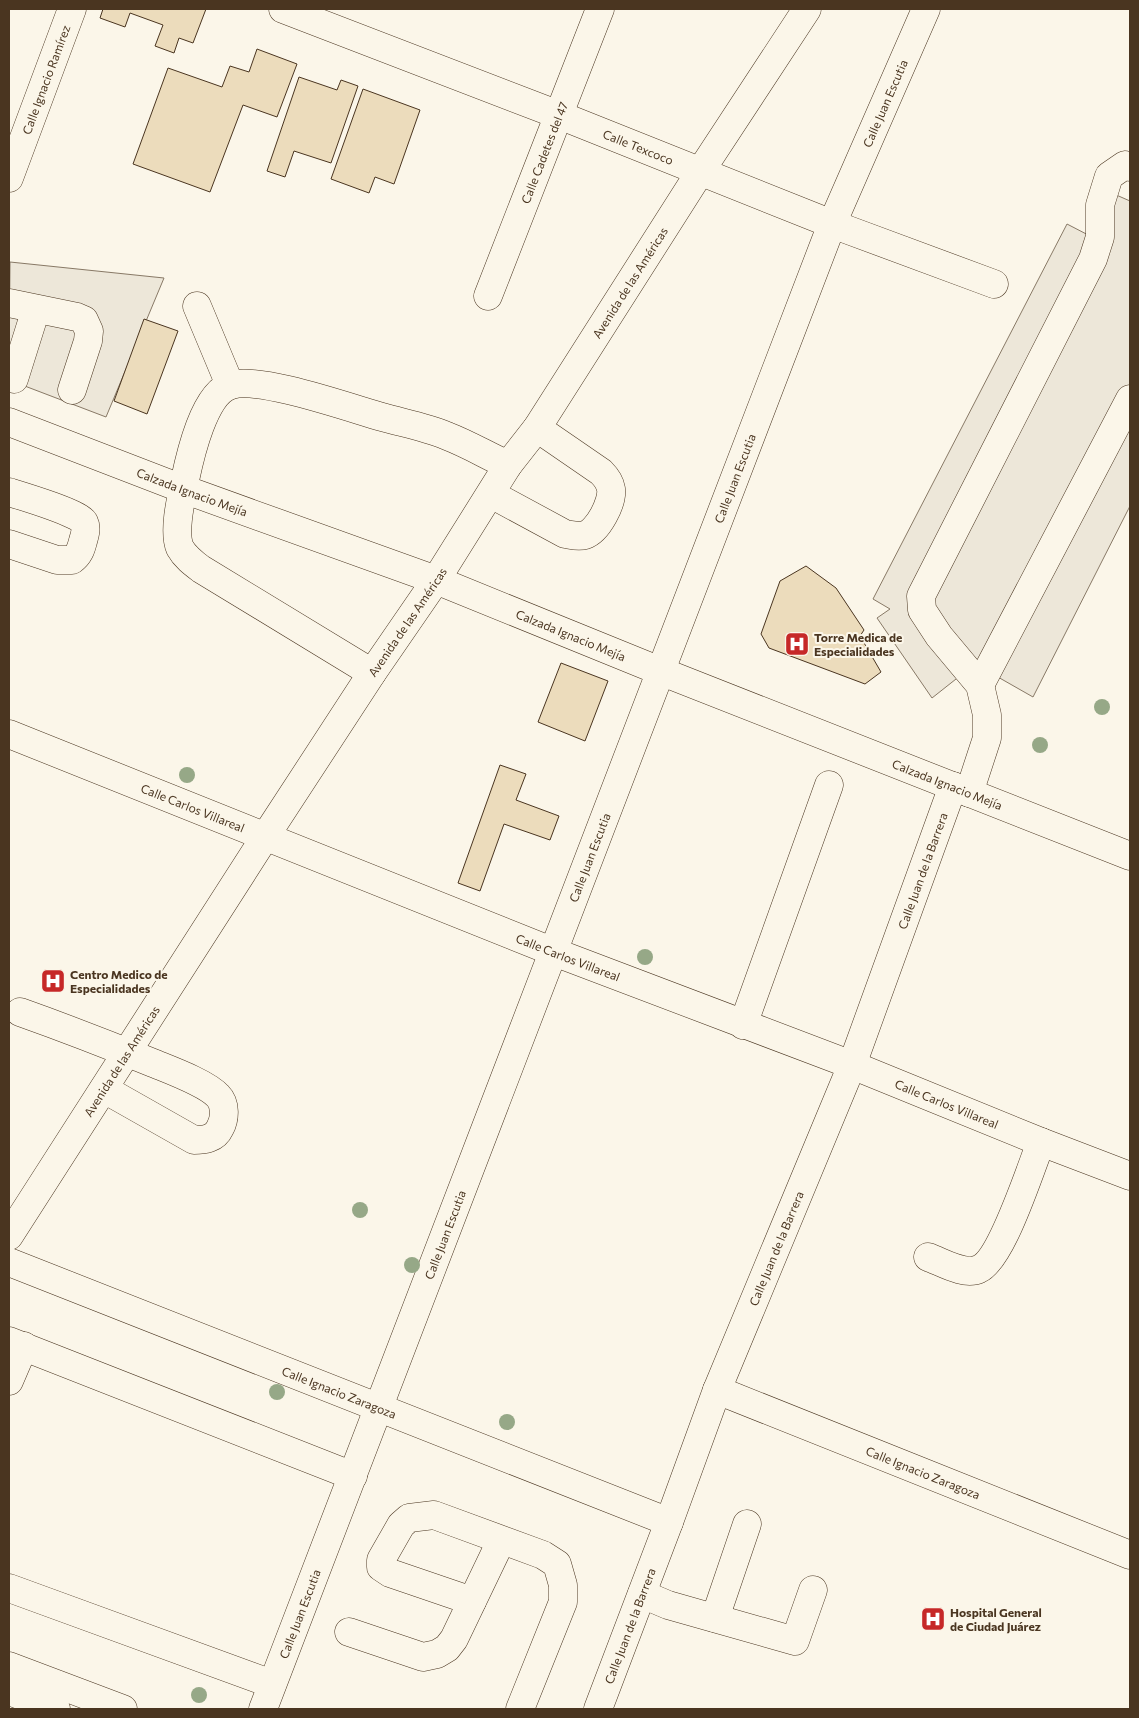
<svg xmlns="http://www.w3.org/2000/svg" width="1139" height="1718" viewBox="0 0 1139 1718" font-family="Commissioner,sans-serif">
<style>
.parking{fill:#ede7d9;stroke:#887966}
.building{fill:#ecdcbc;stroke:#4a3520}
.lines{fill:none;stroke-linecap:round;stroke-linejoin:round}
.minor-casing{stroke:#4a3520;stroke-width:29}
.major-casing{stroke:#4a3520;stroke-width:29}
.minor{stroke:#fbf6e9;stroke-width:28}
.major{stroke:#fbf6e9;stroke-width:28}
.tree{fill:#96a887}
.labels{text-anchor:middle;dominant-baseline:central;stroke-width:4;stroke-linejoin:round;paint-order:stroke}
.street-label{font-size:12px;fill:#4a3520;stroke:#fbf6e9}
.poi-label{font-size:12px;font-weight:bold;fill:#4a3520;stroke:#fbf6e9;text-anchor:start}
</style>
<rect width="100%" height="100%" fill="#fbf6e9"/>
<path class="parking" d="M1114 194 1130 201V506L1033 697 975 664 932 698 877 618 890 609 873 599 1067 224 1094 238Z
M10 262 164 278 106 417 9 380Z"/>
<path class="building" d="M103 9H206L193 43 179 38 174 53 155 46 163 25 130 13 125 27 100 18Z
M257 49 297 64 277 117 243 105 210 192 133 164 168 68 222 87 230 66 249 72Z
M299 77 337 90 341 80 358 86 331 163 294 151 285 177 267 171Z
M363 89 420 110 394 184 375 177 369 193 331 179Z
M144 319 178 331 147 414 114 401Z
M806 566 836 588 864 630 860 636 881 672 865 684 769 648 761 634 780 581Z
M561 663 608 681 585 741 538 722Z
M500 765 526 774 516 800 559 816 550 840 504 824 480 891 458 883Z"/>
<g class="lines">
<defs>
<g id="minor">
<path id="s1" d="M283 9 559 115 832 224 994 284"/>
<path id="s2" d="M9 178 72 9"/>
<path id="s3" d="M488 296 600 9"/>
<path d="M9 303 77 317 84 320 89 331 88 341 72 390"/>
<path d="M197 306 230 385"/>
<path d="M14 379 36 309"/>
<path d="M9 492C22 496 79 513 84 522 87 528 85 534 83 541 81 549 79 555 72 560H57L9 544"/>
<path d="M491 494 565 534C572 535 578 537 585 535 598 531 613 502 611 489 610 482 606 477 601 472L537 428"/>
<path d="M372 673 201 569C193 563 185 557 180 548 173 532 181 498 185 480 190 456 204 393 231 385 260 376 350 408 382 417 403 423 426 427 447 436 468 444 488 456 508 465"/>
<path d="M980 685 1130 399"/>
<path id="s4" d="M9 734 554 952 852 1065 1041 1142 1130 1176"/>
<path d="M969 793 987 738V715L980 685 939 636 922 610 921 596 1093 259 1100 237V205L1109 176 1125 165 1130 167"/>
<path d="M20 1012C65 1028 109 1045 153 1063 170 1070 206 1083 218 1096 226 1104 225 1119 220 1128 215 1139 204 1140 194 1140L104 1089"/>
<path d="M743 1025 829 785"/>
<path d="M928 1257C942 1262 964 1276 979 1269 1002 1259 1031 1167 1041 1142"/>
<path id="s5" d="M9 1262 669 1522"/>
<path d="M9 1341 353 1476"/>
<path d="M9 1381 24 1346"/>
<path id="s6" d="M717 1390 1130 1555"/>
<path d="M9 1588 272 1684"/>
<path d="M642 1594 668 1605 795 1641 813 1590"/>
<path d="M472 1601 390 1573 381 1567V1560L401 1525 409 1518 434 1515 543 1555 557 1564 563 1585V1602L520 1709"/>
<path d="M715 1618 747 1524"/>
<path d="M349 1632 423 1657 437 1654 447 1648 454 1639 501 1541"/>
<path d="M9 1691 56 1709"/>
<path id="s7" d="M263 1709 832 224 926 9"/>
<path id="s8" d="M598 1709 669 1522 717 1390 852 1065 953 786"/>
</g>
<g id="major">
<path id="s9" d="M9 422 183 489 436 580 660 671 1130 856"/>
<path id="s10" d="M9 1236 265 837 372 673 436 580 508 465 537 428 700 172 807 9"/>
<path d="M9 1666 123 1709"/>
</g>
</defs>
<use href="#minor" class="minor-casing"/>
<use href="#major" class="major-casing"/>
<use href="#minor" class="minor"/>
<use href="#major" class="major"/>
</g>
<g class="tree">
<circle cx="1102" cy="707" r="8"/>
<circle cx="1040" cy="745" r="8"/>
<circle cx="187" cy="775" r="8"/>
<circle cx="645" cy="957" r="8"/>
<circle cx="360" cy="1210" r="8"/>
<circle cx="412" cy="1265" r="8"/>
<circle cx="277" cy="1392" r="8"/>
<circle cx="507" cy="1422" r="8"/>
<circle cx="199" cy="1695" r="8"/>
</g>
<defs>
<symbol id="hospital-square" viewBox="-11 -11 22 22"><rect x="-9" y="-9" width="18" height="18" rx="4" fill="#c62828" stroke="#fbf6e9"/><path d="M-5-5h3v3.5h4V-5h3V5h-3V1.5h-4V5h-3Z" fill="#fff"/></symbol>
</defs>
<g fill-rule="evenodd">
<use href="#hospital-square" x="783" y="630" width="28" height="28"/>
<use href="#hospital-square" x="39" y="967" width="28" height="28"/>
<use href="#hospital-square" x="919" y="1605" width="28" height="28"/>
</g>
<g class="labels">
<g class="street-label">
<text stroke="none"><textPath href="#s2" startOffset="105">Calle Ignacio Ramírez</textPath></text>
<text stroke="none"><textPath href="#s7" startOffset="1722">Calle Juan Escutia</textPath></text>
<text stroke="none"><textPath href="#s1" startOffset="381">Calle Texcoco</textPath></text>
<text stroke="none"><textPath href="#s3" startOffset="154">Calle Cadetes del 47</textPath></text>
<text stroke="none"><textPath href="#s10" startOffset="1138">Avenida de las Américas</textPath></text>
<text stroke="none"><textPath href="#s7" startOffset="1318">Calle Juan Escutia</textPath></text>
<text stroke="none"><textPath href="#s9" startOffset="196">Calzada Ignacio Mejía</textPath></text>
<text stroke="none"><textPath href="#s10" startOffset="732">Avenida de las Américas</textPath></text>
<text stroke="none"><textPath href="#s9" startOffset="601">Calzada Ignacio Mejía</textPath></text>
<text stroke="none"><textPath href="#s9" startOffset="1006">Calzada Ignacio Mejía</textPath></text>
<text stroke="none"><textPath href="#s4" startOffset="198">Calle Carlos Villareal</textPath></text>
<text stroke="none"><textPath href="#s7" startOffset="912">Calle Juan Escutia</textPath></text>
<text stroke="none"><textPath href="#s8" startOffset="899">Calle Juan de la Barrera</textPath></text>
<text stroke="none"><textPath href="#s4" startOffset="602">Calle Carlos Villareal</textPath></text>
<text stroke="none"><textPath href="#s10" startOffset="208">Avenida de las Américas</textPath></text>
<text stroke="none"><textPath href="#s4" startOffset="1008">Calle Carlos Villareal</textPath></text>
<text stroke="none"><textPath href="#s7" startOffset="508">Calle Juan Escutia</textPath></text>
<text stroke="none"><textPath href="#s8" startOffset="494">Calle Juan de la Barrera</textPath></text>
<text stroke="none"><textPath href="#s5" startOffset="355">Calle Ignacio Zaragoza</textPath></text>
<text stroke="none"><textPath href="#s6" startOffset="222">Calle Ignacio Zaragoza</textPath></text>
<text stroke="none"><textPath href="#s7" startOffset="102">Calle Juan Escutia</textPath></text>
<text stroke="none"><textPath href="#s8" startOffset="89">Calle Juan de la Barrera</textPath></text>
</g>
<g class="poi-label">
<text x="814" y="637">Torre Medica de<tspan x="814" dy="14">Especialidades</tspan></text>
<text x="70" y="974">Centro Medico de<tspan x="70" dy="14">Especialidades</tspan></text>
<text x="950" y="1612">Hospital General<tspan x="950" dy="14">de Ciudad Juárez</tspan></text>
</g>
</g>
<rect width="1139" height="1718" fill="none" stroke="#4a3520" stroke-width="20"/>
</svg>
